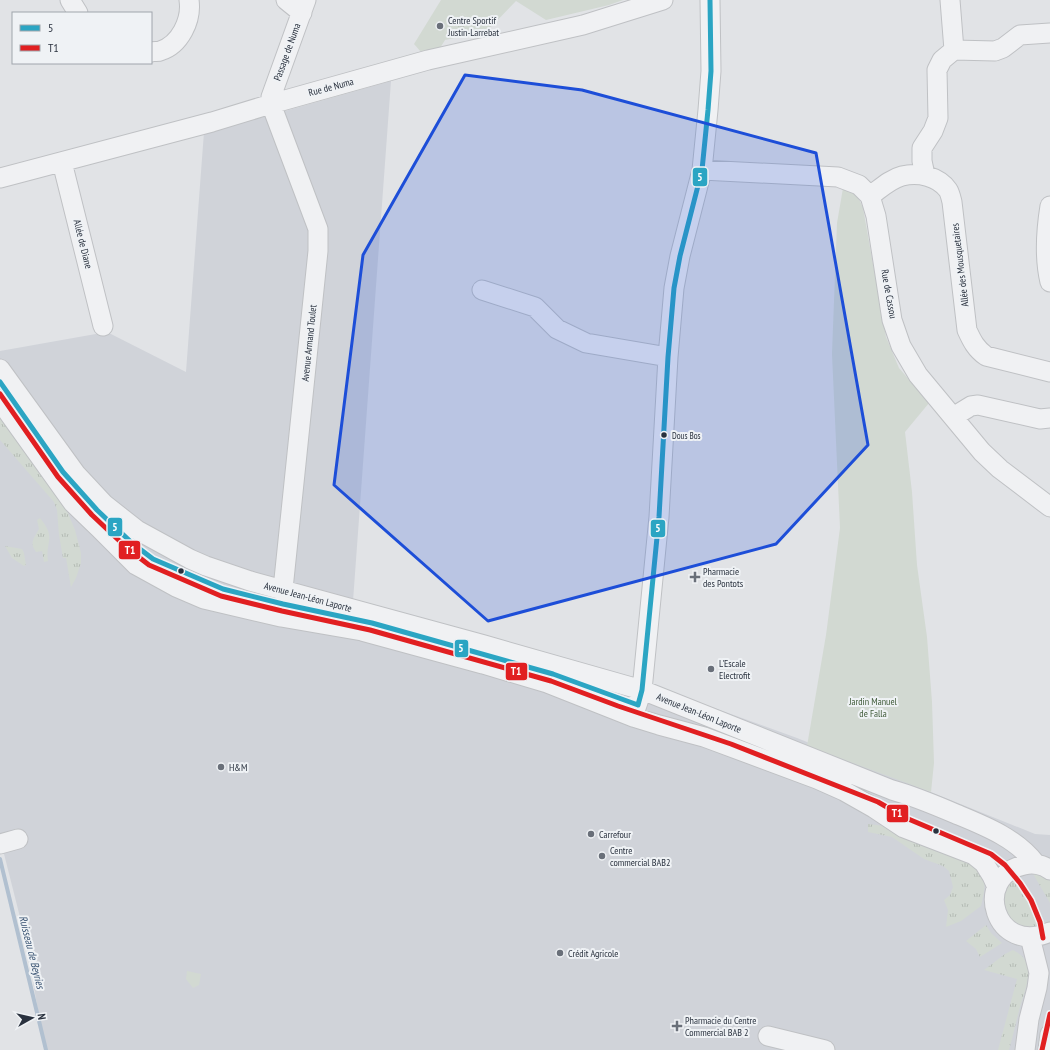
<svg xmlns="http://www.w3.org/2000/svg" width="1050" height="1050" viewBox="0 0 1050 1050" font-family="'PT Sans Narrow',sans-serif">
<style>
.built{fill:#d0d3d9}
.grass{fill:url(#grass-tufts)}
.park{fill:#d2d9d2}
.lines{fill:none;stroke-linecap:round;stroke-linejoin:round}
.stream{stroke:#b1c0d0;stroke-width:4}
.minor-casing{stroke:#bfc1c4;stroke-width:21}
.minor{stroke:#f0f1f3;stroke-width:19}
.bus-1-casing{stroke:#eff2f5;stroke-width:8}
.bus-2-casing{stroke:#eff2f5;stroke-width:8}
.bus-1{stroke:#2ba5c3;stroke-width:5}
.bus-2{stroke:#e11f21;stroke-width:5}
.marked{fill:#1d4ed8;fill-opacity:0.2;stroke:#1d4ed8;stroke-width:3;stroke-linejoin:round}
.poi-dot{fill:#696f79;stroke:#eff2f5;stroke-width:1.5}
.bus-dot{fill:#29313e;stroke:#eff2f5;stroke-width:1.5}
.labels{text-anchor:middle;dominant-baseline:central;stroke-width:4;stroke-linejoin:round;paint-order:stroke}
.bus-label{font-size:9px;fill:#29313e;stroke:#eff2f5;text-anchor:start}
.poi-label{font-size:10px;fill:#29313e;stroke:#eff2f5;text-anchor:start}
.street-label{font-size:10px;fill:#29313e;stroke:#eff2f5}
.park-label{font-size:10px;fill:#3e5937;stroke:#eff2f5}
.water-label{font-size:11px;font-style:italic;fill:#365070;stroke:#eff2f5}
.line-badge{stroke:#eff2f5;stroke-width:1.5}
.badge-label{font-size:11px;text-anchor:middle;font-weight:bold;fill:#fff}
</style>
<defs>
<pattern id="grass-tufts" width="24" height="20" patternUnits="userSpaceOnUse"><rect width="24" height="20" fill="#d2d9d2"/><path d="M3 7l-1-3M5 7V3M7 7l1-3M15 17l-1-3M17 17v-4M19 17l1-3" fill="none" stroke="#b4bbb5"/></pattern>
</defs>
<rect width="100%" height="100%" fill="#e1e3e6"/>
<path class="built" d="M391 81 353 601 651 685 797 738 1035 834 1050 835V1050H45L25 937 0 838V351L107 332 186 372 204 132 264 117Z"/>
<path class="grass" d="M462 13 487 31 445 40Z
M0 414 65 506 75 530 81 553V563L76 578 71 587 66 558H63L59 535 57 510 54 502 0 440Z
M40 518C57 539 45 540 48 561L44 562 42 551 36 552C29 543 34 538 39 529L37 520Z
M5 546 22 549 24 553 26 565 24 566 12 558Z
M868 824 884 826 891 830C910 838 977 859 984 878 986 886 983 897 981 906L961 921 946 927 948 910 944 900 950 895 953 887 949 871 943 866 924 859 892 837 868 832Z
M1032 872 1045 877 1050 880V903Z
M1015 876 1028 895 1041 926 1028 929 1012 922 1005 908 1003 899 1006 888Z
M986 925 991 933 1002 943 980 957 976 949 966 941Z
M1013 950C1038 962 1026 987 1020 1007 1016 1022 1013 1036 1009 1050H998L1017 979 984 970 1005 954Z"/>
<path class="park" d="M441 0H623L609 5 546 20 516 1 487 31 462 13 440 48 421 52 414 44Z
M843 188C854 192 859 197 863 208L886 337 899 368 929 403 905 432 912 492 917 565 927 637 932 702 934 763 931 792 807 746 826 635 840 528 832 354 837 223Z
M187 971 201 974 199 985 193 988 186 979Z"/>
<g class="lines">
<path class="stream" d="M0 859 46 1050"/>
<defs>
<path id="minor" d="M70 0 78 13
M286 0 302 13
M950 0 954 50
M954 50 995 51 1003 48 1020 35 1050 33
M151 52C154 51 158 52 160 51 180 45 192 20 189 0
M62 162 103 326
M702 170 838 177 859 185 870 196 876 216 892 320 901 346 918 375 982 452 1000 469 1050 507
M925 175 922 161V148L933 131 938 118 937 70 942 60 954 50
M0 178 212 122 271 104 428 60 583 25 663 0
M870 196C880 189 890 179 902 176 918 172 938 176 948 190 950 193 951 198 952 202L967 330C972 341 976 349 986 356L1050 372
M1050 206C1046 231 1044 257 1050 282
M482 290 535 307 557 329 586 343 668 357
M0 369 76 474 104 504 137 530 190 559 206 566 250 581 484 645 642 690 892 790C914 796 935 805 956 814 985 826 1016 838 1036 864
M0 401 73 503 100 529 136 565 176 587 204 599 281 617 362 631 483 664 547 683 633 717 659 725 704 737 817 779 844 791 874 808 904 828 974 855 984 863 992 876 997 887
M953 417 971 406 978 405 1040 419 1050 418
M281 617 283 589 318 251V229L271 104V97L306 0
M633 717 642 690 659 517 668 357 674 288 680 256 702 170 708 110 711 71 710 0
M0 844 18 839
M1050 870C1043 864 1032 863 1024 865 971 877 995 957 1050 932
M768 1036 825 1050
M1025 1050 1029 1019 1037 988 1039 973 1030 937
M1048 1050 1050 1034"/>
</defs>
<use href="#minor" class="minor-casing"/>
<use href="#minor" class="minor"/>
<defs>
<path id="bus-1" d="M0 382 63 472 97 510 132 543 153 559 223 589 283 604 372 623 553 674 638 705
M638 705 642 690 659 517 668 357 674 288 680 256 702 170 708 110 711 71 710 0"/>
<path id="bus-2" d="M0 394 58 477 92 515 127 548 149 565 221 596 282 611 370 630 551 681 618 706 731 744 878 802 906 818 991 854 1005 865 1020 883 1031 900 1040 922 1043 938
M1042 1050 1050 1014"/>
</defs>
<use href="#bus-1" class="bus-1-casing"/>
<use href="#bus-2" class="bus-2-casing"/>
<use href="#bus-1" class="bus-1"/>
<use href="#bus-2" class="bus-2"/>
</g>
<path class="marked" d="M465 75 582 90 816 153 868 445 776 544 488 621 334 485 363 255Z"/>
<g class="poi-dot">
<circle cx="440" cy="26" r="4"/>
<path d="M693 571h4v4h4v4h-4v4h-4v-4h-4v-4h4z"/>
<circle cx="711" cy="669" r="4"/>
<circle cx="221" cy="767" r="4"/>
<circle cx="591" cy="834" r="4"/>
<circle cx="602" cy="856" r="4"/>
<circle cx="560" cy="953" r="4"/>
<path d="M675 1020h4v4h4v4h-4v4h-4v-4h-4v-4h4z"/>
</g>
<g class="bus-dot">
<circle cx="664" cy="435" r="3.5"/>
<circle cx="181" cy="571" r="3.5"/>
<circle cx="936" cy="831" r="3.5"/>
</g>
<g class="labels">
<g class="bus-label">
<text x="672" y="435">Dous Bos</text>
</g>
<g class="poi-label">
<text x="448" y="20">Centre Sportif<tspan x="448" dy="12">Justin-Larrebat</tspan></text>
<text x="703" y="571">Pharmacie<tspan x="703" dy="12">des Pontots</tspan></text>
<text x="719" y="663">L'Escale<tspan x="719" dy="12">Electrofit</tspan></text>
<text x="229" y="767">H&amp;M</text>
<text x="599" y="834">Carrefour</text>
<text x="610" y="850">Centre<tspan x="610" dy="12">commercial BAB2</tspan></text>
<text x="568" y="953">Crédit Agricole</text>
<text x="685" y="1020">Pharmacie du Centre<tspan x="685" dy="12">Commercial BAB 2</tspan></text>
</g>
<g class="street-label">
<text transform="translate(287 52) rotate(-70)">Passage de Numa</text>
<text transform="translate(331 87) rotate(-15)">Rue de Numa</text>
<text transform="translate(83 244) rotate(76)">Allée de Diane</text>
<text transform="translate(960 265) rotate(-97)">Allée des Mousquetaires</text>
<text transform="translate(889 294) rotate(80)">Rue de Cassou</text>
<text transform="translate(309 343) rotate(-84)">Avenue Armand Toulet</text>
<text transform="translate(308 597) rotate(15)">Avenue Jean-Léon Laporte</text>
<text transform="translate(699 713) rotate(22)">Avenue Jean-Léon Laporte</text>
</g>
<g class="park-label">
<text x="873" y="701">Jardin Manuel<tspan x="873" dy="12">de Falla</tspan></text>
</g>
<g class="water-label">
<text transform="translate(32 952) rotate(76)">Ruisseau de Beyries</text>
</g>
</g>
<g class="line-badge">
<rect x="692" y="167" width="16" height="20" rx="4" fill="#2ba5c3"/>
<rect x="107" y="517" width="16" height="20" rx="4" fill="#2ba5c3"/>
<rect x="650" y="519" width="16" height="19" rx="4" fill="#2ba5c3"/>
<rect x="118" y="540" width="23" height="20" rx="4" fill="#e11f21"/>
<rect x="454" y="639" width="15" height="19" rx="4" fill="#2ba5c3"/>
<rect x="505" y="662" width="23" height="19" rx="4" fill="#e11f21"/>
<rect x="886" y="804" width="23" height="19" rx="4" fill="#e11f21"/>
</g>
<g class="badge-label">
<text x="700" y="181">5</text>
<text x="115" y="531">5</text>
<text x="658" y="532">5</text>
<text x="130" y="554">T1</text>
<text x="461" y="652">5</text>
<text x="516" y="675">T1</text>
<text x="897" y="817">T1</text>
</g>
<rect x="12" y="12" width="140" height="52" fill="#eff2f5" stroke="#a0a5ac"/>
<rect x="20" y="25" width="20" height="6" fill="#2ba5c3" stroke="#a0a5ac"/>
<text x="48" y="32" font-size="12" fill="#29313e">5</text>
<rect x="20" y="45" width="20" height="6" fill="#e11f21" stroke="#a0a5ac"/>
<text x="48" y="52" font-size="12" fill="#29313e">T1</text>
<g transform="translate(32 1018) rotate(82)" stroke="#eff2f5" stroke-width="3" paint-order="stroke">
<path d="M0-3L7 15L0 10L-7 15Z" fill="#29313e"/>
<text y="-6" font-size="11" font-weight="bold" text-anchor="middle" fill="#29313e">N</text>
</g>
</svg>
